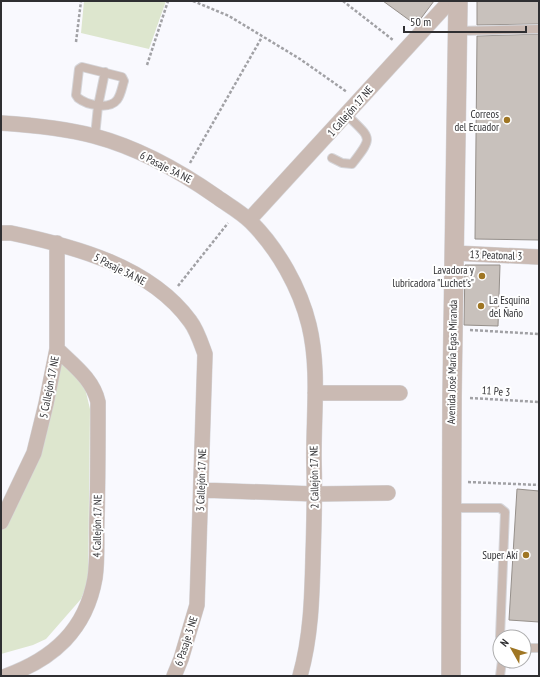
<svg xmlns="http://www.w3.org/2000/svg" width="540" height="677" viewBox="0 0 540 677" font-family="'PT Sans Narrow',sans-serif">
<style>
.park{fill:#dde6ce}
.building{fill:#c8c1bc;stroke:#958f8a}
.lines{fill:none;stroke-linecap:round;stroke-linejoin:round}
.service-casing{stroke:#d5d5d9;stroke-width:10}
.minor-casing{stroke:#d5d5d9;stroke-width:16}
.tertiary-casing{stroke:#d5d5d9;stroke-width:20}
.path{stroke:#a1a1a5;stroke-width:2.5;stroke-dasharray:3 2;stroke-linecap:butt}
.service{stroke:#cabab3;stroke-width:8}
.minor{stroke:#cabab3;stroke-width:15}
.tertiary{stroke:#cabab3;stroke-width:19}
.poi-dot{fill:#9f7624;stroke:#fff;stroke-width:1.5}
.labels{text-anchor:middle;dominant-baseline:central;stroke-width:4;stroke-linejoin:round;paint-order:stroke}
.street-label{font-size:11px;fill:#2f2f32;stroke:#fff}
.poi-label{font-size:11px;fill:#2f2f32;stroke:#fff;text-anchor:end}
</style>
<rect width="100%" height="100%" fill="#f9f9fe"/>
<path class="park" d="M84 1H166L149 49 81 33Z
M56 359 83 380 90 409 88 582 81 599 46 639 33 645 1 654V528L34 450Z"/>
<path class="building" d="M383 1H434L416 25Z
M477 1H539V24L477 25Z
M539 34V240L475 239 477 36Z
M465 265H500L498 326 464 325Z
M517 489 539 491V622L509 620Z"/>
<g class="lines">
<defs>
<path id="service" d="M458 31 539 29
M82 67 122 77 124 81C122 87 121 95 117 100 109 110 87 105 78 98L76 95 79 69Z
M95 136 98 106 105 72
M332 158 342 163 352 164C374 136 371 139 347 115
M451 508H500L505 512 500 637
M524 648H539
M500 676 502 661"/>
<path id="minor" d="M1 123C32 125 64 128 94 136 139 148 180 171 217 197 228 205 241 212 251 222 278 249 300 288 309 325 320 370 313 418 314 464 315 495 314 526 313 557 312 598 311 637 300 676
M249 220 450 1
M1 233H11C73 246 150 266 190 321 197 330 201 343 205 354L197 605 181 659 174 676
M454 253 539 257
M315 393H400
M201 490 315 494 388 493
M1 522 34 453 46 404 57 349V243
M6 676C53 659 86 630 95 578 98 558 96 536 97 515 98 477 98 440 98 402 93 379 73 365 57 349"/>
<path id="tertiary" d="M451 676 452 397 458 1"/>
</defs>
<use href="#service" class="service-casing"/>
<use href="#minor" class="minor-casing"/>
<use href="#tertiary" class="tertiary-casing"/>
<path class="path" d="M193 1 229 16 300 59 347 92
M343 1 393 40
M76 42 81 1
M147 65 168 1
M190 163 262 37
M178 286 228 223
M470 330 539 334
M470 398 539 402
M468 482 539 485"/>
<use href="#service" class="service"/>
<use href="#minor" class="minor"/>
<use href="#tertiary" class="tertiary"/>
</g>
<g class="poi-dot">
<circle cx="507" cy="120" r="4"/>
<circle cx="482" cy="276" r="4"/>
<circle cx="481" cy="306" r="4"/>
<circle cx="526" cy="555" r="4"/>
</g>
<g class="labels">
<g class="street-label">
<text transform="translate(350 111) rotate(-49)">1 Callejón 17 NE</text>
<text transform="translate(166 167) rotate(27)">6 Pasaje 3A NE</text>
<text transform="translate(496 255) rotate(2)">13 Peatonal 3</text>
<text transform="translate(120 269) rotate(27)">5 Pasaje 3A NE</text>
<text transform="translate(452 362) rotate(-89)">Avenida José María Egas Miranda</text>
<text transform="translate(49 387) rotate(-79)">5 Callejón 17 NE</text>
<text transform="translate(496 391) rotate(4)">11 Pe 3</text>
<text transform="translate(314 477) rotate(-91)">2 Callejón 17 NE</text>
<text transform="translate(201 480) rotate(-88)">3 Callejón 17 NE</text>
<text transform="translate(97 526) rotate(-89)">4 Callejón 17 NE</text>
<text transform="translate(186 641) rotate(-72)">6 Pasaje 3 NE</text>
</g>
<g class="poi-label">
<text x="499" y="114">Correos<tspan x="499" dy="13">del Ecuador</tspan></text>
<text x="474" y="270">Lavadora y<tspan x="474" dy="13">lubricadora "Luchet's"</tspan></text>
<text x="489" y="300" text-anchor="start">La Esquina<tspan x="489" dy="13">del Ñaño</tspan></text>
<text x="518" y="555">Super Akí</text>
</g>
</g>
<rect width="540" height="677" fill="none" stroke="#2f2f32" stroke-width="4"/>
<g transform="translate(512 649) rotate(309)"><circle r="19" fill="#ffffff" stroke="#acacad"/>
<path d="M0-3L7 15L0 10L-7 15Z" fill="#9f7624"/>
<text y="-6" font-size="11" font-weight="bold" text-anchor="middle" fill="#2f2f32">N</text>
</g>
<path d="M404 26v6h122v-6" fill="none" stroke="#2f2f32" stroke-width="2"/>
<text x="410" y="26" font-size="12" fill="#2f2f32" stroke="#ffffff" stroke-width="3" paint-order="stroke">50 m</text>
</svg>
